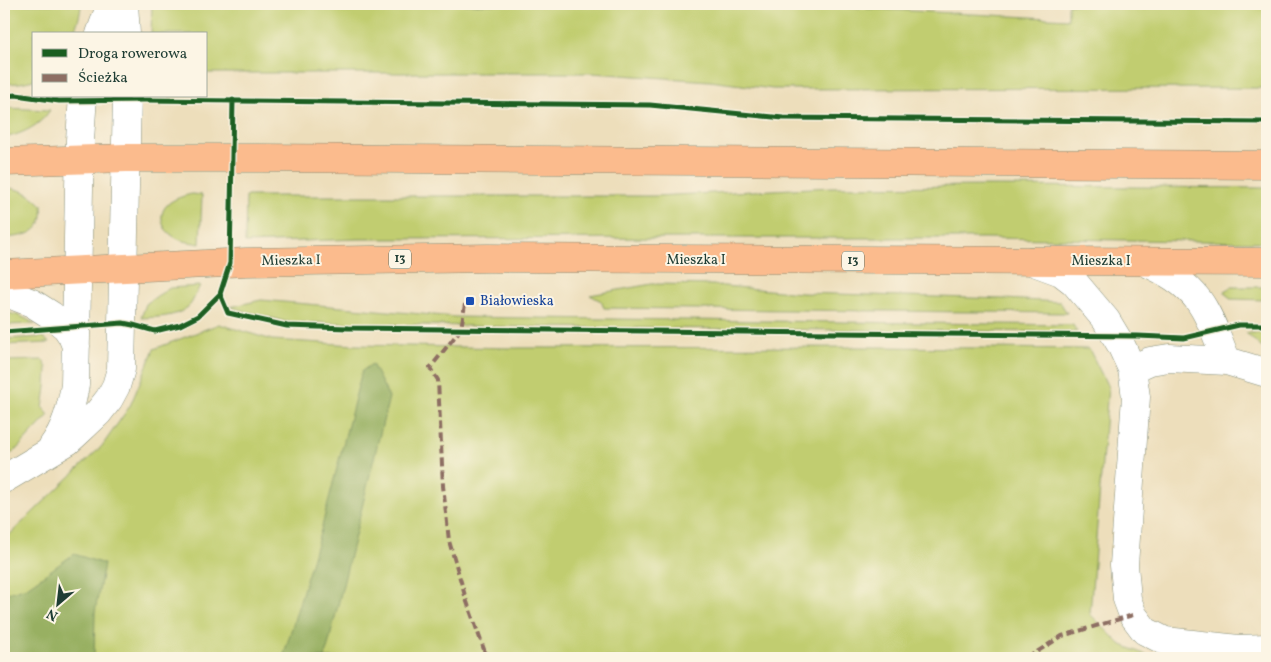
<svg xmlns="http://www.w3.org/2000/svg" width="1271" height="662" viewBox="0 0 1271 662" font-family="Vollkorn,serif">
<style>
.green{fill:#c1cd6f;stroke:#708552}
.forest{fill:#98b062;stroke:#5c764b}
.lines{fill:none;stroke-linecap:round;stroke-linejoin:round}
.minor-casing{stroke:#868e78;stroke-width:29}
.major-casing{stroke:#868e78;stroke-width:29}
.minor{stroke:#fff;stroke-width:28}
.major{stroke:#fbbb8d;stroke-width:28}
.quiet{stroke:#8d6e63;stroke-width:4;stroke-dasharray:8 4;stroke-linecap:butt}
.cycleway-casing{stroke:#fcf5e5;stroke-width:8}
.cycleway{stroke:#1b5e20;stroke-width:5}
.transit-dot{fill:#1a4fb4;stroke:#fcf5e5;stroke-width:2}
.labels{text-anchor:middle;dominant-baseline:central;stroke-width:4;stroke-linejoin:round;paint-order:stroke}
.shield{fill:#fcf5e5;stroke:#617469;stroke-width:1}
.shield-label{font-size:12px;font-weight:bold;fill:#1f3d34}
.street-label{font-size:14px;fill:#1f3d34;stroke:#fcf5e5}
.transit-label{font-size:14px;fill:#164399;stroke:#fcf5e5;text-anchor:start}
</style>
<rect width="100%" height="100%" fill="#fcf5e5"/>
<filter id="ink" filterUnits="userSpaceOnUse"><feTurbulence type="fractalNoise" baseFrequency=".02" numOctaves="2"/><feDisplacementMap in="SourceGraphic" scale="10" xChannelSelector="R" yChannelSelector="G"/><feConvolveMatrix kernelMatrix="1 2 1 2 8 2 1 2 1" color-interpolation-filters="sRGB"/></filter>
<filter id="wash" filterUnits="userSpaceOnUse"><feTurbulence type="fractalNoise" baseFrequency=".0096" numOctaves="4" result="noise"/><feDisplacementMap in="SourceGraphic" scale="20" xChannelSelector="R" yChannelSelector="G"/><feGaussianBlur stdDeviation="1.12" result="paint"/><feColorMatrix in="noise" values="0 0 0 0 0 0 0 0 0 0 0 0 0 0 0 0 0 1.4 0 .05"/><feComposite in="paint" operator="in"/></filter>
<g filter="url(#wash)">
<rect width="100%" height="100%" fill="#eddebb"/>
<path class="green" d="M4 4H81C81 14 77 24 73 34H34V80L20 83 4 84Z
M152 4 797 5 1068 19V4H1267V88L773 89 710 81 592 73H206V34H151Z
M4 109 5 108 50 110C40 126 22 134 4 138Z
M999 186 1267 188V242L986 238H694L359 239 245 243 246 196H655L832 187Z
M4 187C22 190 29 192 42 205 45 233 27 236 4 238Z
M192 194 202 195 200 244C191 242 181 242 173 236 167 232 163 227 162 220 160 203 178 197 192 194Z
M652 284 713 285 801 293 1004 299 1060 302 1067 313 604 308 601 301 590 295Z
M200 286C196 292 193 303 188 307 175 318 156 317 141 318L146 304 157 296 170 288Z
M1231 287H1267V300L1230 299 1224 291Z
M261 300 456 317 1073 325 1077 332 519 327 287 322 230 307Z
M4 313C16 313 25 318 35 324L4 325Z
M219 324 272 340 355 345 513 348 871 347 1089 349 1108 387 1090 614 1120 644 1153 658H4V540L102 446 130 406 154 349Z
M1246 333H1267V350L1261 347Z
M44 337 49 343 4 345V339Z
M43 360 47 368 46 387 43 408 49 415 14 452 4 456V361Z"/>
<path class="forest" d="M372 364 389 397 325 658H283L321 530 362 371Z
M74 554 104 564 95 612 94 658H4V594L27 587Z"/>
</g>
<g filter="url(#ink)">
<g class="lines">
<defs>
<path id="minor" d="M124 4 126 34
M100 34 111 4
M1031 261 1061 272 1074 282 1106 320 1121 345 1132 369 1136 397 1124 565 1127 599 1133 615 1145 631 1165 641 1238 649 1267 648
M1145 262C1165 271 1185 282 1199 301 1212 319 1218 341 1227 361
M4 292 32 303 51 315 66 327 72 336 76 346
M1132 369 1150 361 1169 358 1227 361 1267 373
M52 447C66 428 71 408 75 385L80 140 83 96
M4 479 68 441 79 431 98 413 109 399 116 386 121 369 127 96"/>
<path id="major" d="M4 162 126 158H259L1267 165
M4 274 246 262 488 258 1267 262"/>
</defs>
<use href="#minor" class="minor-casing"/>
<use href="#major" class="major-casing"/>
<use href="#minor" class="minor"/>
<use href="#major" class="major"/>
<path class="quiet" d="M465 304 461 329 430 368 438 380 443 486 449 541 466 599 487 658
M1027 658 1062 636 1133 615"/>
<defs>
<path id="cycleway" d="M4 96 16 95 59 101 145 100 650 105 783 118 1267 122
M220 294 228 313 287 326 348 328 1138 336 1184 338 1239 325H1267
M4 332 123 323 133 325 155 331 180 325 198 316 220 294 230 263 233 100"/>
</defs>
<use href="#cycleway" class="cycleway-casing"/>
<use href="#cycleway" class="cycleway"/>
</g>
</g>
<rect class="transit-dot" x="465" y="296" width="10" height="10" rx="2.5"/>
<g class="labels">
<g class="shield">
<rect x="389" y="249.5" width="22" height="19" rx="4"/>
<rect x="842" y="251.5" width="22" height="19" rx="4"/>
</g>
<g class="shield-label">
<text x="400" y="259">13</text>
<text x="853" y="261">13</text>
</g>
<g class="street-label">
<text x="696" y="260">Mieszka I</text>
<text transform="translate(291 261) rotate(-1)">Mieszka I</text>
<text x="1101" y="261">Mieszka I</text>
</g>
<g class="transit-label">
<text x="480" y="301">Białowieska</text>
</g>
</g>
<rect width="1271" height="662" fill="none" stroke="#fcf5e5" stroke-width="20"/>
<rect x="32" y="32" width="175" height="65" fill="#fcf5e5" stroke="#a4ab9e"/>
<rect x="42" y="49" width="25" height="8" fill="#1b5e20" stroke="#a4ab9e"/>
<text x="78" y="58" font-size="15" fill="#1f3d34">Droga rowerowa</text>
<rect x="42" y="74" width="25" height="8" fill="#8d6e63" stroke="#a4ab9e"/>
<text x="78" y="82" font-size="15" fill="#1f3d34">Ścieżka</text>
<g transform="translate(58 604) rotate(208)" stroke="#fcf5e5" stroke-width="4" paint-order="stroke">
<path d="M0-4L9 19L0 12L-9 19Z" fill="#1f3d34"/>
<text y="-8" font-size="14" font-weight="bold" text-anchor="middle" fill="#1f3d34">N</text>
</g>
</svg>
